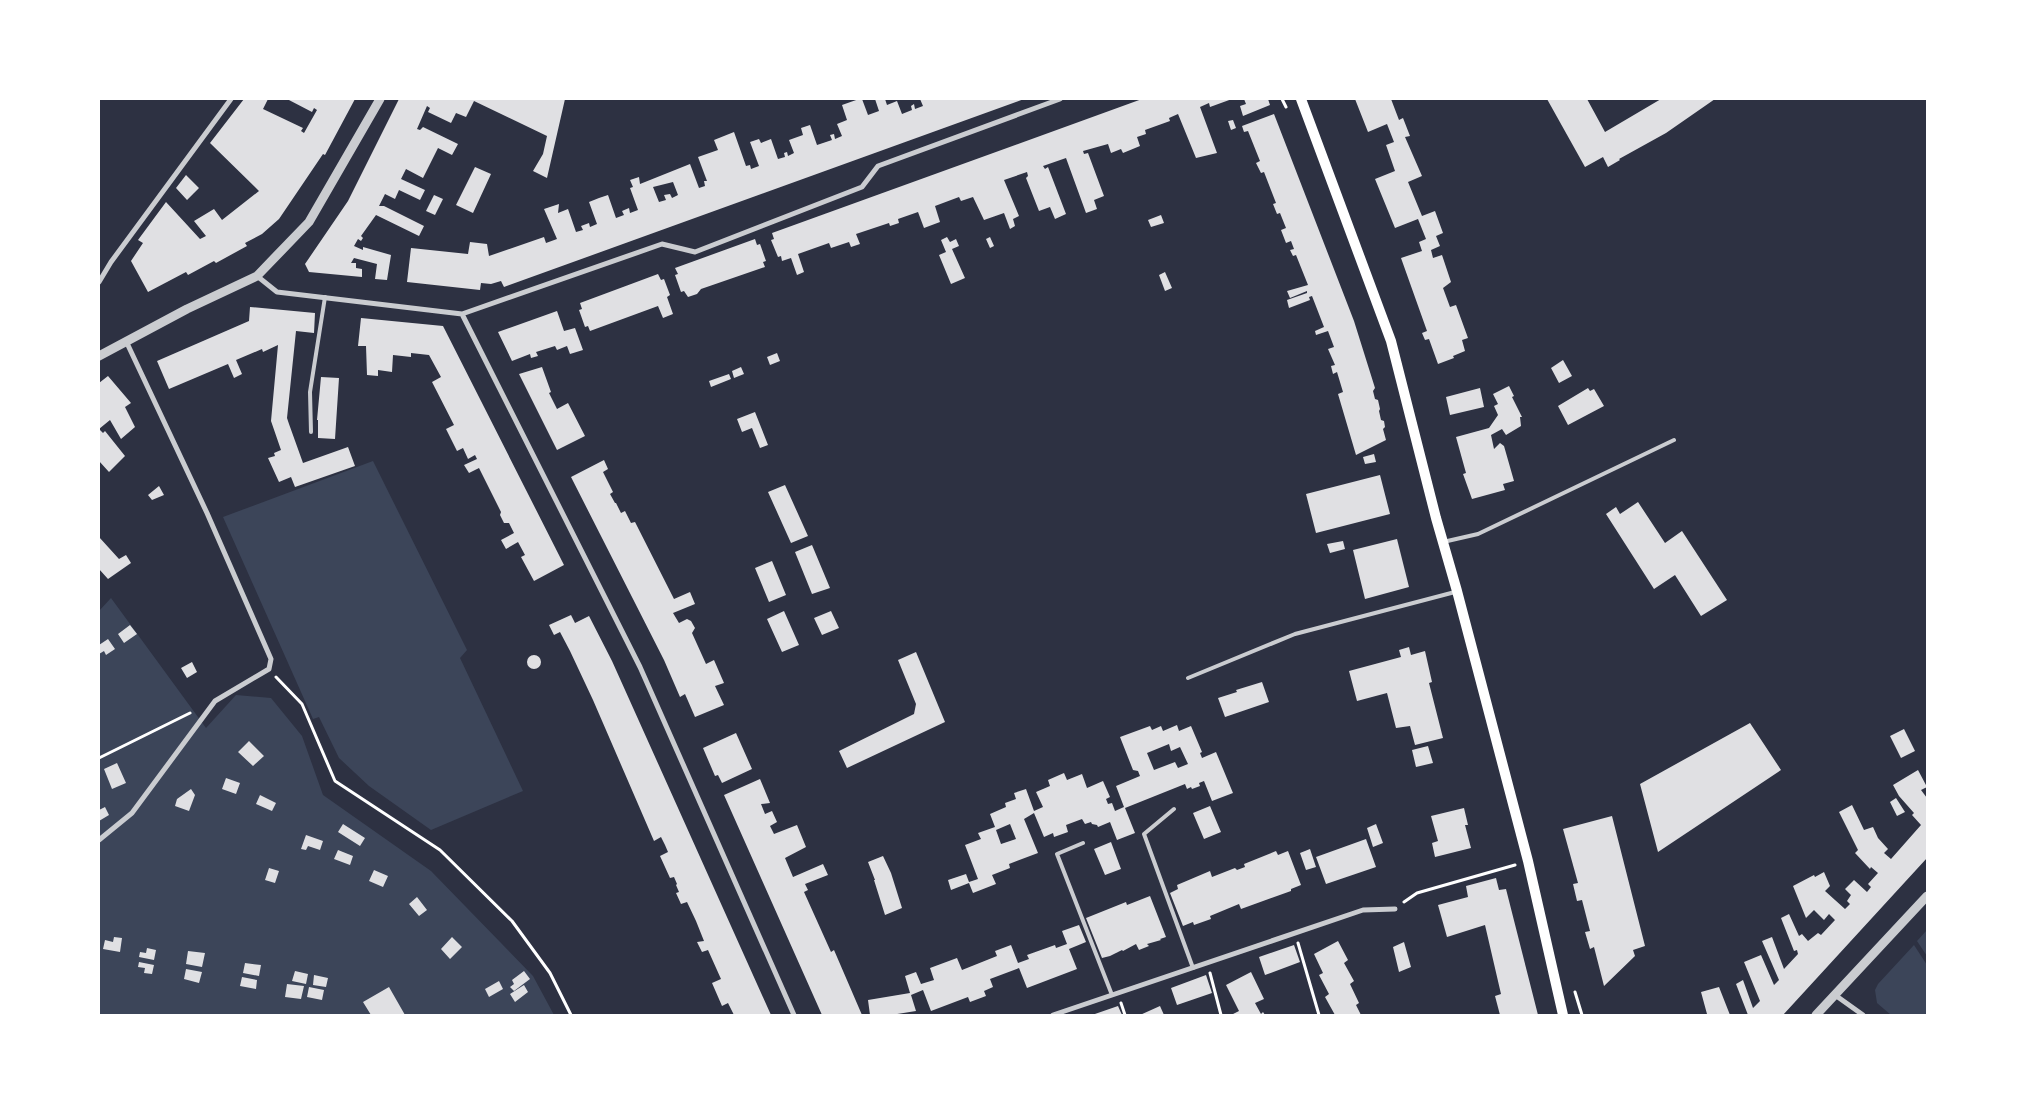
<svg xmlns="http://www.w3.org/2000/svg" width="2026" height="1114" viewBox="0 0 2026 1114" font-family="'Fira Sans Condensed',sans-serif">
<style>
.green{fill:#3c4559}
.building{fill:#e0e0e3;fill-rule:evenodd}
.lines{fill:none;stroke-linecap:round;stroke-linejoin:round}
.path{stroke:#fff;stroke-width:3}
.service{stroke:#caccd0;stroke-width:4}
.minor{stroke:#caccd0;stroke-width:5}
.tertiary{stroke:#caccd0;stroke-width:9}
.secondary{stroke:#fff;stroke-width:10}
</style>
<rect width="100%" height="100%" fill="#2d3142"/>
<path class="green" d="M373 461 467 650 460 658 523 791 431 830 369 786 339 758 319 717 313 719 223 517Z
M111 598 206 728 236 695 271 698 302 736 323 795 431 871 533 976 554 1015H99V611Z
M1927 930V956L1917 941Z
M1914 945 1927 965V1015H1891L1877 1003 1875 990 1878 984Z"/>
<path class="building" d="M244 99H268L263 109 303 128 301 131 304 133 317 110 314 108 312 112 287 99H355L325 155 323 154 279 219 262 234 245 243 247 246 216 263 214 261 188 275 186 272 148 292 131 261 143 243 138 240 166 202 200 239 206 236 194 221 214 209 222 220 259 191 210 143Z
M399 99H565L547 178 533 171 543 154 547 136 474 101 466 117 456 113 451 123 428 112 430 108 427 106 417 129 420 130 423 127 458 144 452 155 438 148 423 178 406 169 401 179 425 190 420 200 399 190 395 199 385 194 379 206H384L424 226 419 236 376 215 361 236 363 238 361 241 358 239 354 246 363 250V247L391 255 387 280 375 279 377 264 354 258 351 263H356V268L362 269V277L309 272 305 264 348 201Z
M859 99H862L868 115 879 111 875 99H885L887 105 897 101 902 114 912 110 911 106 914 104 915 109 923 106 920 99H1024L504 287 501 281 491 284 481 283 480 290 407 282 411 248 468 254 470 242 487 244 489 256 544 237 546 243 557 239 544 209 559 204 558 213 568 209 576 232 583 230 581 226 589 223 590 227 597 224 589 202 599 198 608 195 616 218 624 215 622 211 629 208 630 213 638 210 630 188 633 187 630 180 639 177 640 184 690 164 699 188 705 186 704 181H707L698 157 718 150 714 140 734 132 746 166 750 165 751 169 759 166 750 142 759 139 761 143 771 139 778 159 785 157 784 153 787 152 788 156 794 153 789 140 803 135 801 128 810 125 817 145 832 140 830 135 834 134 835 139 842 136 837 124 847 120 842 105ZM673 182 678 195 672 198 670 194 664 195 666 200 659 202 653 187Z
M1142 99H1232L1210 107 1209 103 1200 107 1217 153 1196 158 1178 114 1169 118 1170 121 1145 130 1146 134 1137 137 1140 146 1123 153 1121 149 1111 153 1108 144 1083 151 1084 154 1088 153 1104 196 1094 200 1097 209 1086 213 1066 158 1043 166 1045 169 1048 167 1066 214 1055 219 1050 207 1039 211 1026 178 1028 176 1027 172 1004 180 1019 216 1013 219 1015 226 1010 229 1004 213 984 220 973 197 961 201 959 197 935 206 940 222 924 228 918 212 898 219 899 223 890 226 889 223 856 234 860 244 851 247 849 242 831 248 829 243 798 254 804 272 797 275 791 258 782 261 781 256 778 257 771 240 774 239 772 233Z
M1244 99H1268L1270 105 1243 116 1240 106 1246 104Z
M1355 99H1391L1399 120 1403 118 1410 136 1405 137 1422 176 1408 182 1422 216 1435 211 1443 233 1436 236 1440 246 1431 250 1433 258 1442 255 1451 282 1443 288 1450 307 1456 305 1468 338 1462 340 1465 351 1453 356 1454 358 1438 364 1429 339 1425 340 1422 333 1427 331 1401 258 1422 251 1419 242 1426 239 1418 219 1395 228 1375 179 1395 171 1386 145 1394 142 1387 124 1368 132Z
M1547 99H1587L1605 132 1661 99H1715L1666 133 1619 159 1620 160 1608 167 1603 157 1585 167Z
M1274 114 1354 321 1375 388 1373 391 1375 399 1378 400 1380 409 1379 411 1381 420 1384 421 1385 427 1383 429 1386 440 1356 455 1338 394 1343 392 1337 372 1333 374 1331 366 1335 365 1328 349 1334 347 1328 331 1316 335 1315 331 1324 327 1312 296 1309 297 1310 300 1289 308 1287 300 1307 293V291L1290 298 1287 291 1308 285 1296 255 1293 256 1290 250 1294 249 1291 241 1286 243 1281 230 1286 228 1280 213 1277 214 1273 204 1276 203 1264 172 1261 173 1256 163 1260 161 1248 131 1244 132 1242 126Z
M1233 120 1236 128 1231 130 1228 121Z
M475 167 491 174 473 213 456 205Z
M186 175 199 188 187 200 176 188Z
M434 195 443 199 435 215 426 211Z
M1161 215 1164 223 1151 227 1148 220Z
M947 237 950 242 956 239 959 246 952 249 965 278 951 284 939 255 946 252 941 240Z
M990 237 994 246 990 248 986 239Z
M755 239 757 245 760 244 766 261 763 262 765 267 701 289 697 294 688 297 684 291 681 292 675 275 678 274 675 268Z
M1165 272 1172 288 1165 291 1159 275Z
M658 274 661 280 664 279 670 295 667 297 673 314 663 318 658 306 590 331 588 326 585 327 579 310 582 309 580 303Z
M250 307 315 313 314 333 296 331 287 418 289 424 303 463 348 447 355 466 295 487 291 477 279 482 268 458 275 456 274 453 281 450 271 421 278 345 263 352 262 349 236 360 242 374 234 378 228 364 169 389 157 361 249 321Z
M557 311 564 331 575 328 583 350 570 354 567 346 557 350 555 346 536 352 538 356 531 358 530 354 512 361 498 332Z
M361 318 443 326 564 565 534 581 521 557 525 555 518 542 506 549 501 540 514 533 509 523H504L500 515 501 512 479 468 469 473 464 465 477 459 475 455 468 459 463 448 457 451 446 429 454 425 432 382 441 377 429 355 411 353V357L393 355 392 372 378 370V376L367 375 366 346H358Z
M777 353 780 361 770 365 767 357Z
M1563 360 1572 376 1559 383 1551 368Z
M542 367 551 392 549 393 557 409 568 403 585 436 557 450 519 374Z
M741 367 744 374 734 378 732 371Z
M729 374 731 379 711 387 709 381Z
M108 376 131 403 125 407 135 427 121 439 110 420 99 429 103 433 105 431 125 456 109 472 99 461V383Z
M321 377 339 378 335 439 318 438V420H317Z
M1509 386 1514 396 1512 397 1522 417H1520L1521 426 1506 435 1502 429 1491 435 1494 449 1500 443 1504 446 1514 481 1503 484 1505 490 1472 499 1463 474 1466 473 1456 437 1489 428 1498 415 1494 406 1498 404 1493 394Z
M1480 388 1484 407 1450 415 1446 397Z
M1588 388 1590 391 1594 389 1604 406 1568 425 1558 406Z
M755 412 768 445 760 448 752 428 742 432 737 419Z
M1374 454 1376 462 1365 464 1363 457Z
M604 460 608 469 603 472 613 492 610 494 615 503H616L621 513 625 511 631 523 635 522 674 599 690 592 695 604 673 613 679 623 687 619 691 621 695 628 692 633 706 664 714 660 724 683 715 686 724 705 695 717 685 694 680 697 664 660 571 477Z
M1380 475 1390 514 1316 533 1306 494Z
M785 485 808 536 791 543 768 492Z
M159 486 164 495 152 500 148 495Z
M1638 502 1665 543 1682 531 1727 600 1701 616 1675 575 1654 589 1606 514 1616 507 1620 514Z
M99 537 119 559 126 555 131 563 108 579 99 569Z
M1397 539 1409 587 1365 599 1353 550Z
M1343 541 1345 549 1330 553 1327 544Z
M812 545 830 588 812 594 795 552Z
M772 561 786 595 769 602 755 568Z
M784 611 799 645 782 652 767 619Z
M831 611 839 628 822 635 814 618Z
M571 615 575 623 589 616 612 661 771 1015H734L728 1003 722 1006 712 983 721 979 708 950 702 952 697 942 704 941 696 921 687 902 681 904 676 893 679 892 676 885 677 884 674 877 670 878 660 856 668 852 665 845 661 837 654 841 593 700 570 651 560 632 554 635 549 625Z
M130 625 137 634 124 643 118 634Z
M108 639 115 649 106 655 104 651 99 654V645Z
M1409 647 1411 655 1425 651 1432 682 1429 683 1443 738 1415 745 1410 726 1396 728 1387 693 1357 701 1349 671 1401 657 1399 650Z
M916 652 945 722 847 768 839 751 914 714 916 704 898 660Z
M527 662a7 7 0 1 1 14 0a7 7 0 1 1-14 0Z
M192 662 197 672 187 678 181 668Z
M1262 682 1269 702 1225 717 1218 698 1237 692 1236 690Z
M1750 723 1781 770 1658 852 1640 784Z
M1177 725 1179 731 1191 726 1202 752 1200 753 1202 758 1216 752 1233 793 1212 801 1204 781 1199 783 1200 786 1192 789 1191 787 1187 789 1185 784 1125 808 1135 833 1117 840 1110 822 1098 827 1097 825 1092 824 1091 822 1085 824 1082 819 1066 825 1068 832 1054 837 1053 833 1044 837 1034 813 1024 819 1038 853 1009 864 1010 868 992 875 996 884 973 893 969 883 951 890 948 880 966 874 969 882 978 879 965 845 981 839 978 833 995 827 990 814 1006 807 1005 803 1016 799 1014 793 1026 789 1034 811 1043 807 1036 792 1050 786 1048 780 1064 773 1067 780 1082 774 1087 788 1103 781 1110 797 1106 799 1108 804 1112 803 1115 811 1124 807 1116 786 1140 776 1138 771 1133 770 1120 737 1150 726 1152 730 1161 726 1163 731ZM1169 744 1171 751 1180 747 1188 764 1178 768 1175 762 1154 770 1147 753ZM1010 824 1016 839 1001 844 996 830Z
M1904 729 1915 751 1901 758 1890 736Z
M736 733 752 769 722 783 718 775 715 776 703 748Z
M249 741 264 756 253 766 238 752Z
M1428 746 1433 763 1416 767 1412 750Z
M117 763 126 783 112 789 104 769Z
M1918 770 1927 787 1921 790 1927 798V858L1783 1015H1748L1736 984 1743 980 1753 1008 1760 1001 1744 962 1761 955 1774 985 1779 980 1762 941 1772 937 1784 969 1798 954 1797 950 1794 951 1781 918 1789 914 1799 936 1802 934 1808 941 1818 933 1821 935 1835 920 1829 914 1824 920 1814 910 1806 918 1793 886 1814 875 1815 877 1824 872 1830 886 1825 891 1845 909 1850 904 1847 901 1851 895 1845 889 1854 880 1867 892 1871 887 1868 884 1878 873 1871 867 1870 869 1855 853 1858 850 1839 812 1852 805 1864 830 1873 827 1878 838 1888 849 1884 853 1891 859 1921 825 1912 815 1914 813 1899 796 1893 785Z
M226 778 240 783 236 794 222 789Z
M760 779 770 803 761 804 765 814 772 811 777 822 770 826 774 834 797 825 806 847 785 858 793 877 823 864 828 875 805 884 808 890 804 892 831 952 834 950 862 1015H822L724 795Z
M191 789 195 795 189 811 175 806 177 799Z
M260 795 276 803 272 811 256 804Z
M1896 798 1905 812 1897 816 1890 802Z
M1210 806 1221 832 1204 839 1193 813Z
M105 807 109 815 99 821V810Z
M1464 808 1468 825H1465L1471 848 1435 857 1432 843 1438 841 1431 816Z
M1612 816 1645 946 1633 950 1635 956 1604 986 1594 947 1590 949 1585 932 1590 931 1582 900 1577 901 1573 884 1578 883 1563 829Z
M343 824 365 838 360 846 338 832Z
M1376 824 1383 843 1373 847 1367 828Z
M306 835 323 841 320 850 308 846 306 850 301 849Z
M1366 839 1376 867 1326 884 1316 857Z
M1111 842 1121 869 1105 875 1094 849Z
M1310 849 1316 867 1306 870 1300 853Z
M338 850 353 856 350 865 334 859Z
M1276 851 1278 855 1288 851 1301 885 1291 889V891L1241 909 1239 904 1210 916 1211 919 1194 925 1193 922 1183 926 1170 893 1178 889 1177 885 1210 871 1212 877 1235 868 1237 870 1245 867 1244 864Z
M883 856 891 873 902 908 885 915 874 880H875L868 862Z
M269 868 279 871 275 883 265 880Z
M374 870 388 876 383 887 369 881Z
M1496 878 1499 890 1506 889 1538 1015H1500L1495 996 1501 994 1485 925 1447 937 1438 905 1468 897 1466 886Z
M1150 896 1166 937 1160 939 1161 940 1147 944 1149 946 1139 950 1136 944 1123 951 1122 950 1110 956 1102 958 1086 918 1126 902 1127 905Z
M417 897 427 910 419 916 409 904Z
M1079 925 1086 942 1069 949 1077 969 1027 988 1019 968 990 979 993 987 984 991 986 996 970 1002 968 997 931 1011 923 990 911 995 916 1011 891 1015H870L868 1000 910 993 905 976 916 972 921 984 934 980 930 968 957 958 962 970 997 956 995 951 1011 945 1018 963 1029 959 1027 955 1055 945 1056 948 1067 944 1062 931Z
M114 937 122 938 120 952 103 949 105 940 113 942Z
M452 937 462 947 450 959 441 949Z
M1338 941 1348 960 1344 963 1354 981 1350 984 1359 1003 1356 1005 1361 1015H1335L1325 997 1329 994 1319 975 1323 973 1314 954Z
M1404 942 1411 967 1399 972 1393 947Z
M1294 945 1300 962 1265 975 1259 957Z
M147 948 156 950 154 960 139 957 140 952 146 953Z
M188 951 205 953 202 967 186 964Z
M139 962 154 965 152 974 144 973 145 968 138 967Z
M245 963 261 965 259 976 243 973Z
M186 969 202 972 199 983 184 979Z
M295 971 308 974 306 984 292 981Z
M524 971 530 979 514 991 510 987 514 984 512 980Z
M1251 972 1264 999 1255 1003 1261 1014 1263 1012 1265 1015H1234L1233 1014 1239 1011 1226 985Z
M314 975 328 978 326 987 313 985Z
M1206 975 1212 993 1177 1005 1171 988Z
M242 977 257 980 256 989 240 986Z
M499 981 503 989 489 997 485 989Z
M287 984 304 986 301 999 285 997Z
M524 985 528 992 515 1002 510 994Z
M309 987 324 990 322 1000 307 997Z
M389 987 405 1015H371L363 1002Z
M1719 987 1730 1015H1703L1707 1014 1701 992Z
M1118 1006 1122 1015H1092Z
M1160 1006 1164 1015H1140Z"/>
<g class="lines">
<path class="path" d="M1282 99 1286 107
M276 677 302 704 335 781 440 850 512 921 550 973 571 1015
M99 758 190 713
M1404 902 1417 893 1515 865
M1298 943 1319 1015
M1210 973 1221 1015
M1575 992 1582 1015
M1121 1003 1125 1015"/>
<path class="service" d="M311 432 310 392 325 297
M1443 542 1478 534 1674 440
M1188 678 1295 634 1455 592
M1174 809 1144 834 1193 968
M1083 843 1057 854 1112 995"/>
<path class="minor" d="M257 276 277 292 462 314 662 244 695 252 862 187 878 166 1060 99
M99 282 111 262 231 99
M462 314 640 667 794 1015
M99 840 132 813 215 701 269 669 271 659 207 513 126 341
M1835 995 1863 1015
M1053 1015 1363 910 1395 909"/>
<path class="tertiary" d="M99 356 187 309 257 276 309 222 380 99
M1816 1015 1927 896"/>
<path class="secondary" d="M1301 99 1391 341 1436 518 1457 591 1528 861 1563 1015"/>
</g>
<rect width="2026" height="1114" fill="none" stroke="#ffffff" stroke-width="200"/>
</svg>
